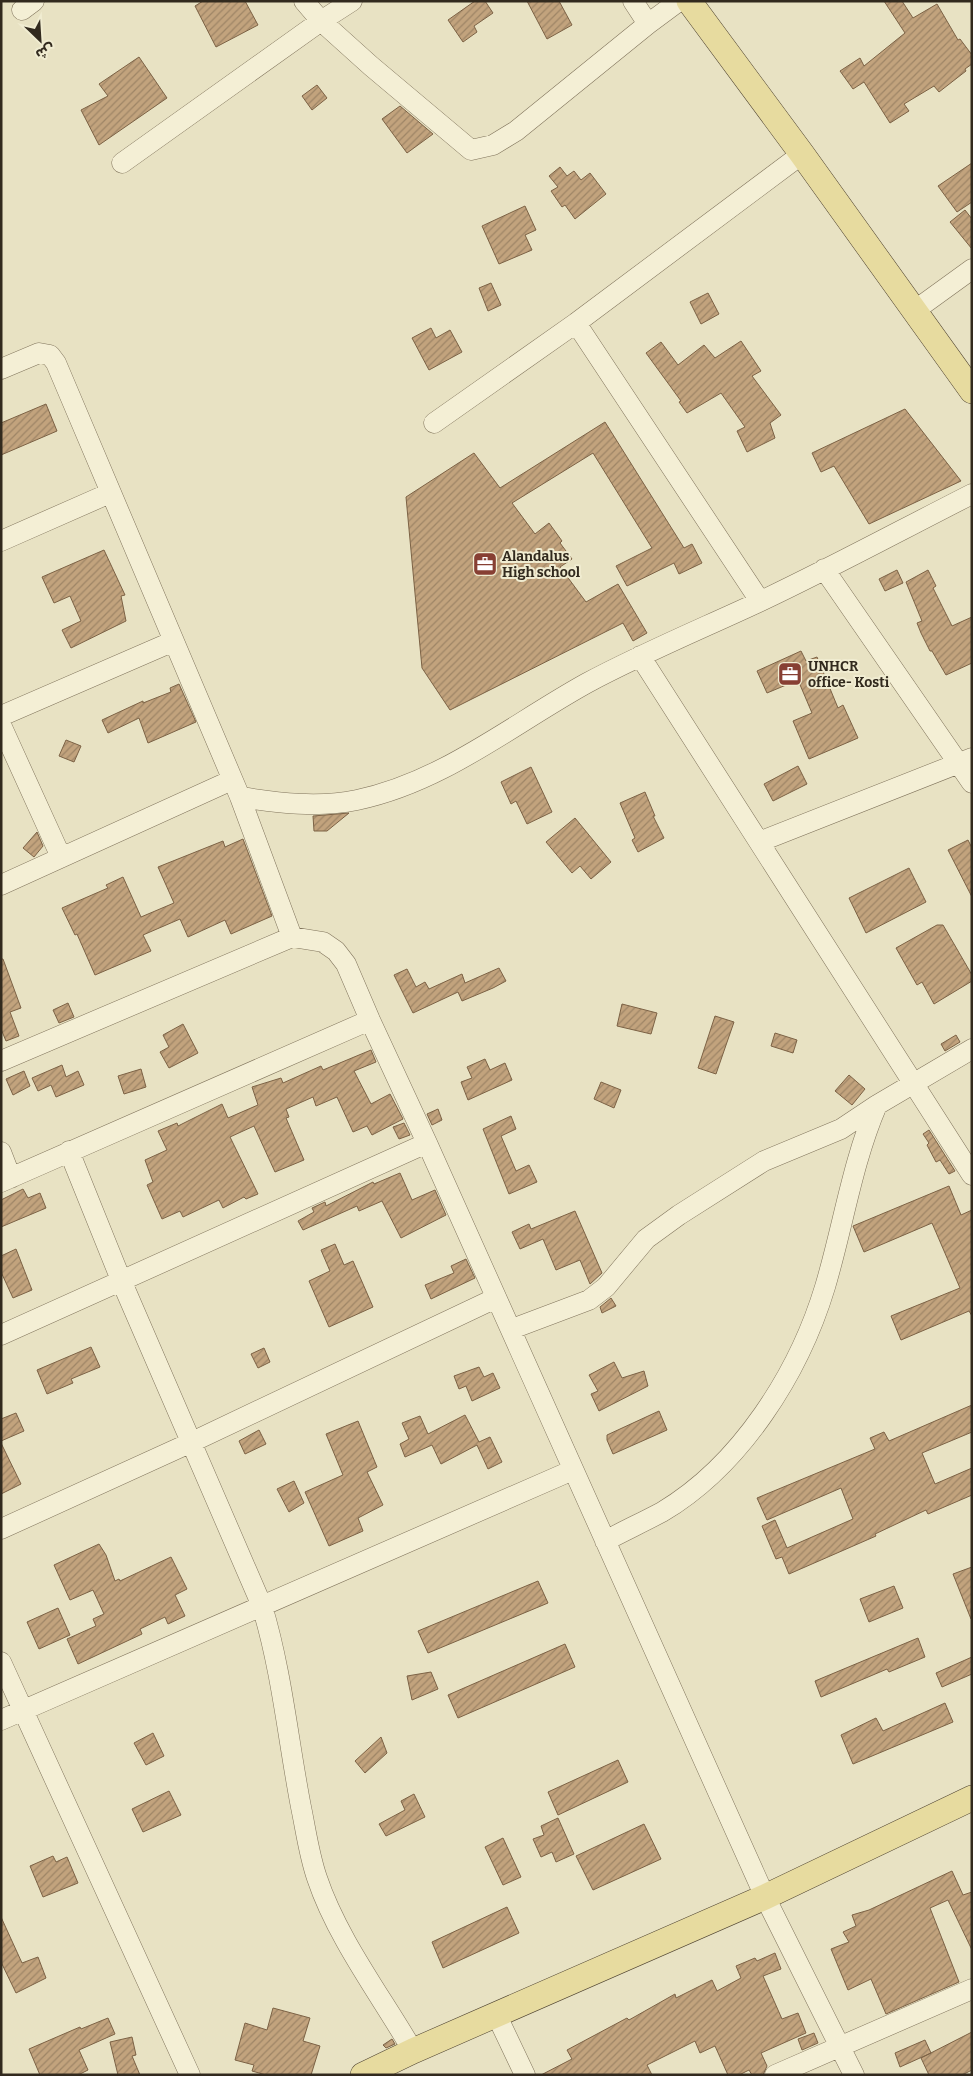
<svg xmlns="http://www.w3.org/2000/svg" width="973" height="2076" viewBox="0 0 973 2076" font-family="Bitter,'Noto Sans Arabic',serif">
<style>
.building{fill:url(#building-hatch);stroke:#7c6245}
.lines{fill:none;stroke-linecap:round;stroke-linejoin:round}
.minor-casing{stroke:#80745c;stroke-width:21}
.major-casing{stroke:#4e4230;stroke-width:26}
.minor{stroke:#f4efd5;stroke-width:20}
.major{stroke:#e7db9f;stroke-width:25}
.labels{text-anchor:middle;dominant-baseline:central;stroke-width:4;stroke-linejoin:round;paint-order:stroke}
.poi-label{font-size:14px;font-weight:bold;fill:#322a1e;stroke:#f0ecd1;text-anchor:start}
</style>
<defs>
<pattern id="building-hatch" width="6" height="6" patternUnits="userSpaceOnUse" patternTransform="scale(1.25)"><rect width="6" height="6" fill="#c2a37d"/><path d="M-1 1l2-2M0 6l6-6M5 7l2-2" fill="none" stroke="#9e8566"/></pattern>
</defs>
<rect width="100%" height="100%" fill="#e8e2c3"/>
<path class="building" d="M203 1H245L258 25 216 47 195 6Z
M475 1H485L493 13 474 26 477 32 463 42 448 20Z
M527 1H559L572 25 547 39Z
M884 1H902L913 18 937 4 958 40 960 39 972 55V64L965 69 966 71 939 92 934 86 904 104 909 111 890 123 864 82 853 89 840 71 860 58 864 66 905 33Z
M139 57 167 98 99 145 81 110 108 96 99 84Z
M317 85 327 98 312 110 302 96Z
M400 106 433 134 407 153 382 119Z
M972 163V202L957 212 938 186Z
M560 167 567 176 574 171 581 180 590 173 606 194 575 219 565 205 562 207 551 191 558 187 549 176Z
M525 206 536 230 525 235 532 250 499 264 482 226Z
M965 210 972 219V249L950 222Z
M491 283 501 305 488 311 479 288Z
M708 293 719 314 701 324 690 302Z
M431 328 436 338 450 330 462 352 429 370 412 338Z
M741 341 761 371 752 376 781 415 770 423 775 438 747 452 737 431 745 427 721 393 687 413 679 402 681 401 646 353 661 342 678 365 704 345 715 358Z
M46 404 57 431 1 455V423Z
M905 409 961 481 869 524 834 466 821 472 812 453Z
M605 422 684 548 692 544 702 563 679 574 674 563 627 586 616 566 652 548 593 453 512 503 535 534 549 523 562 541 560 543 572 559 560 567 586 602 618 584 647 633 633 641 623 623 450 710 422 668 406 497 474 453 500 488Z
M104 550 125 595 121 596 126 621 71 648 62 630 81 621 70 596 54 603 42 577Z
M897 570 903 583 885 591 879 579Z
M928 570 936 586 933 588 952 626 972 617V663L946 675 932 651H930L921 633 917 623 922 621 906 582Z
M801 651 806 661 817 657 838 708 843 705 858 738 809 759 793 721 812 713 798 680 767 693 757 671Z
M179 684 196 722 148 743 139 718 108 733 102 720 143 701V703L171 692 170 688Z
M66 740 81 746 74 762 59 756Z
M798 766 807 784 773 801 764 784Z
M531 767 552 812 527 824 516 801 511 804 501 782Z
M645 792 655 816H653L664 838 638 852 632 840 635 838 620 803Z
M349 813 327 831H314L313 816Z
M575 818 611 862 591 879 580 866 572 873 546 842Z
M37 832 43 846 34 857 23 848Z
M243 839 272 916 231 934 225 920 188 937 180 919 143 935 151 951 95 975 77 934 75 935 62 908 108 888 106 885 123 877 141 917 174 903 158 867 223 841 225 847Z
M968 840 972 848V897L948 850Z
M909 868 926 902 866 933 849 898Z
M937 925H943L972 975V981L934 1004 922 982 917 985 896 948Z
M1 959H3L21 1008 10 1012 19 1036 6 1041 1 1029Z
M499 968 506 981 493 988 462 1001 458 992 413 1013 394 975 407 969 416 987 425 982 429 989 462 974 465 983Z
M68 1003 74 1017 59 1023 53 1010Z
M622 1004 657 1013 651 1034 617 1026Z
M715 1016 734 1022 716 1074 698 1068Z
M183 1024 198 1053 169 1068 160 1052 169 1047 163 1035Z
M775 1033 797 1040 793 1053 771 1046Z
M956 1035 960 1042 945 1051 941 1044Z
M371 1050 376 1062 354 1071 371 1104 390 1094 403 1119 372 1135 367 1126 353 1132 337 1097 316 1106 313 1097 286 1109 289 1117 286 1118 304 1160 275 1172 254 1126 230 1137 258 1194 246 1199 244 1197 223 1208 219 1200 183 1217 180 1211 162 1219 147 1185 153 1182 145 1160 167 1150 158 1131 177 1123 178 1126 222 1104 228 1118 258 1105 252 1087 281 1078 283 1083 321 1066 323 1070Z
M485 1059 490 1070 505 1063 512 1080 468 1100 461 1082 472 1078 467 1067Z
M62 1065 66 1077 78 1071 84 1085 56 1097 51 1085 38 1091 32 1078Z
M141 1069 146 1087 124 1094 118 1076Z
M24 1071 30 1086 13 1095 6 1079Z
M849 1075 865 1089 852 1105 835 1091Z
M601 1082 621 1090 614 1108 594 1099Z
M438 1109 442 1120 432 1125 427 1114Z
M511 1116 516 1129 501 1136 516 1171 529 1165 537 1182 509 1194 483 1129Z
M404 1123 410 1135 399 1139 393 1127Z
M929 1130 955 1171 949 1174 940 1160 936 1162 927 1145 929 1143 923 1134Z
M400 1173 412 1200 435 1190 446 1215 401 1238 382 1201 359 1211 357 1206 303 1230 298 1221 314 1212 312 1208 325 1202 326 1206 373 1182 374 1184Z
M949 1186 961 1215 972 1210V1316L969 1311 901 1340 891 1316 960 1288 932 1223 864 1252 853 1226Z
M23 1189 28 1198 40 1193 46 1208 1 1227V1200Z
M575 1211 602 1273 590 1284 580 1260 556 1270 543 1239 520 1249 512 1232 529 1224 531 1229Z
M335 1244 344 1265 353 1261 373 1307 329 1327 309 1281 330 1271 321 1250Z
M16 1249 32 1290 13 1298 1 1272V1256Z
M466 1259 475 1278 431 1299 425 1285 454 1273 451 1266Z
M611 1298 616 1306 602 1313 600 1307Z
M91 1347 100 1367 71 1379 73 1383 47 1394 37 1370Z
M264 1348 270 1362 258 1368 251 1354Z
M614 1362 622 1378 644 1371 648 1386 599 1411 591 1394 598 1391 589 1375Z
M479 1367 484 1377 493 1373 500 1388 472 1401 466 1386 459 1389 454 1376Z
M972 1405V1432L922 1453 935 1484 972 1468V1495L928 1514 926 1510 875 1534 876 1536 789 1574 782 1557 776 1559 762 1526 775 1520 787 1548 853 1519 841 1488 767 1520 757 1498 875 1449 870 1438 884 1432 889 1441Z
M659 1411 667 1430 613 1454 607 1440V1435Z
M16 1413 24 1431 1 1441V1419Z
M465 1415 479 1442 490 1437 502 1462 488 1469 477 1445 441 1464 432 1445 405 1457 400 1444 409 1439 402 1423 420 1416 428 1434Z
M358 1421 377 1467 367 1472 383 1505 358 1518 363 1531 329 1546 305 1492 343 1475 326 1434Z
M259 1430 266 1444 245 1454 239 1441Z
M1 1443 21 1484 1 1494Z
M294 1481 304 1503 289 1512 277 1489Z
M99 1544 106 1555 115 1581 119 1579 120 1581 171 1557 187 1589 175 1595 185 1616 168 1624 165 1617 140 1629 142 1634 78 1664 67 1639 96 1626 93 1619 104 1614 93 1590 70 1600 54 1565Z
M972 1567V1618L971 1619 953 1574Z
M538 1581 548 1603 428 1653 418 1631Z
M894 1586 903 1608 869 1622 860 1599Z
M58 1608 70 1635 39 1649 27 1622Z
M918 1638 925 1657 889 1672 887 1669 821 1697 815 1681Z
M565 1644 575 1667 458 1718 448 1695Z
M972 1657V1674L942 1687 936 1673Z
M431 1672 438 1689 412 1700 407 1676Z
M945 1703 953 1722 853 1764 841 1735 876 1718 883 1731Z
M153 1733 164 1756 146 1765 134 1743Z
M381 1737 387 1753 365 1773 355 1761Z
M618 1760 628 1782 558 1815 548 1792Z
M169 1791 181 1815 143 1832 132 1809Z
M414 1794 425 1817 386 1836 379 1824 405 1810 401 1801Z
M558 1818 574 1854 556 1862 552 1852 541 1857 533 1839 544 1835 541 1826Z
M644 1824 661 1859 593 1890 576 1856Z
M503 1838 521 1877 503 1885 485 1847Z
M53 1856 56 1862 67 1857 78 1883 43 1897 30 1866Z
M952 1871 963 1895 972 1892V1950L948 1900 930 1908 959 1982 886 2014 871 1979 848 1990 831 1949 849 1942 843 1932 856 1926 852 1915 869 1910Z
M507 1907 519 1933 443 1968 432 1942Z
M1 1917 22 1963 38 1957 46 1978 16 1993 1 1962Z
M775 1953 781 1969 763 1976 782 2019 798 2013 806 2033 761 2053 767 2066 763 2075H752L749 2070 739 2075H728L715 2046 700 2053 695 2041 647 2065 652 2075H541L572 2059 567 2050 627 2018 629 2020 675 1994 676 1998 712 1980 717 1991 741 1978 736 1966 755 1958 757 1961Z
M273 2008 310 2018 303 2041 320 2046 311 2075H266L252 2071 254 2065 235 2060 245 2023 267 2030Z
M108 2018 115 2034 79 2050 88 2070 78 2075H40L29 2049 80 2027 81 2029Z
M972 2032V2070L962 2075H929L921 2058Z
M814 2033 818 2043 802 2050 798 2039Z
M132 2037 136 2055 132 2056 140 2075H118L110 2042Z
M392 2039 395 2044 386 2048 383 2045Z
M925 2040 931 2053 900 2067 895 2053Z"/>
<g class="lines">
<defs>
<path id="minor" d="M304 1 321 21 371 66 471 150 493 145 516 131 648 24 679 1
M633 1 648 24
M22 10 34 1
M122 163 321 21 352 1
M914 311 972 269
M576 323 760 601
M1 369 39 353 50 355 56 363 240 797 292 937
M434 423 576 323 802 154
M1 541 110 493
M824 569 972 783
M640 656 972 1175
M1 716 174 641
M1 725 61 857
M240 797C279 803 318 808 357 800 443 782 511 725 587 683 643 653 701 629 759 602 831 568 901 530 972 494
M759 842 972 758
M1 885 232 780
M1 1061 292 937 323 942 336 951 346 964 370 1020 427 1143 765 1897 854 2075
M69 1151 121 1280 262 1606C282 1672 288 1740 301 1807 306 1831 309 1855 317 1878 337 1938 381 1996 413 2051
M1 1152 11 1178
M1 1182 370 1020
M512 1329 589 1300 606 1287 646 1239 679 1215 764 1161 841 1129 877 1105 972 1049
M1 1335 427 1143
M1 1529 192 1442 496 1298
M605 1541C624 1531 643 1522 662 1512 741 1465 799 1373 825 1287 843 1227 852 1163 877 1105
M1 1662 190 2075
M1 1720 573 1470
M496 2014 525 2075
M775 2075 972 1989"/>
<path id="major" d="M689 1 802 154 972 391
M363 2075 413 2051 765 1897 972 1798"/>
</defs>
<use href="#minor" class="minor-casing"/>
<use href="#major" class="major-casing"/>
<use href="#minor" class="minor"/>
<use href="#major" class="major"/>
</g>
<defs>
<symbol id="office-square" viewBox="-11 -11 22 22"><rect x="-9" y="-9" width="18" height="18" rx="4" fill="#873f33" stroke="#f0ecd1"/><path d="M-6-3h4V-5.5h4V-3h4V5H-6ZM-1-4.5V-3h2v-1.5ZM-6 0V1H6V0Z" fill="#fff"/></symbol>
</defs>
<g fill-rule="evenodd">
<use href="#office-square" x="471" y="550" width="28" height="28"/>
<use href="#office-square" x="776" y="660" width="28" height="28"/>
</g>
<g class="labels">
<g class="poi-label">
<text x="502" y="556">Alandalus<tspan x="502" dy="16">High school</tspan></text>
<text x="808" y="666">UNHCR<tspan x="808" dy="16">office- Kosti</tspan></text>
</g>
</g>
<rect width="973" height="2076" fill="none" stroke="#322a1e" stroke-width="5"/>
<g transform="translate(40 40) rotate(155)" stroke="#f0ecd1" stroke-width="4" paint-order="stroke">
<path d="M0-4L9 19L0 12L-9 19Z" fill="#322a1e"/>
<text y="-8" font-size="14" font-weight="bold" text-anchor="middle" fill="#322a1e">ش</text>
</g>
</svg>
